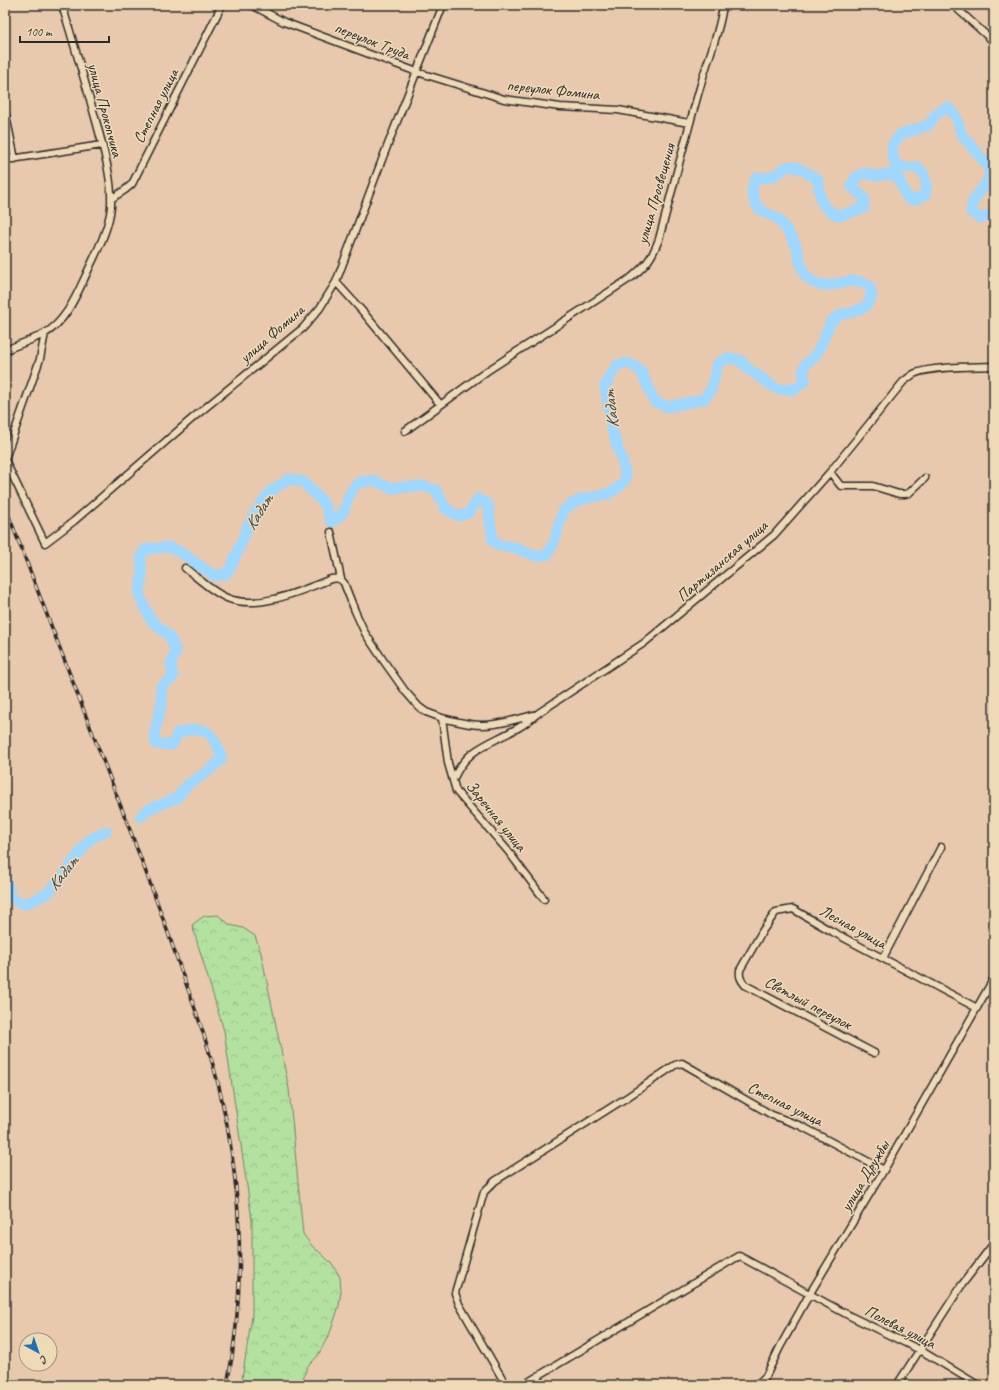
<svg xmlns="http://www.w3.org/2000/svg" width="999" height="1390" viewBox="0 0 999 1390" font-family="Caveat,sans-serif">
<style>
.forest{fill:url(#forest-crowns);stroke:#6f8666}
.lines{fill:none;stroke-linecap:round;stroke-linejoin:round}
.river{stroke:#9fd7ff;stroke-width:11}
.minor-casing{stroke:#2b2b2b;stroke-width:9}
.minor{stroke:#efdab8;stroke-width:6}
.rail-casing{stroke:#2b2b2b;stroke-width:3.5}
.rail{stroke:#efdab8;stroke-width:2;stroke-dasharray:6;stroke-linecap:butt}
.labels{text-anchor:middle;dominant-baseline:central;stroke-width:3;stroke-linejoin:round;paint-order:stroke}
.street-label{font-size:16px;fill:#2b2b2b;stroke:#efdab8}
.water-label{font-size:17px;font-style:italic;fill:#3c454b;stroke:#efdab8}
</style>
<defs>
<pattern id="forest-crowns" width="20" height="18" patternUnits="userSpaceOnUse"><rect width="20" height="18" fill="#b3e1a0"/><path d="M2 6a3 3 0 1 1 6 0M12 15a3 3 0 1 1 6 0" fill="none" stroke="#9ac18a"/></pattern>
</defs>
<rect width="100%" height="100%" fill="#e9c9ad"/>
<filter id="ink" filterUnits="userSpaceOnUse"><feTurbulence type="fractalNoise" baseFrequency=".025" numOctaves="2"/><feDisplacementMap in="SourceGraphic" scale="8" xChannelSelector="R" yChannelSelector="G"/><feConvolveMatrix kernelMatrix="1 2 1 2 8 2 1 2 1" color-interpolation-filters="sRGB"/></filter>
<g filter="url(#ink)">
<path class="forest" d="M218 915 230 925 243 928 255 936 261 953 289 1089 303 1234 312 1246 323 1255 333 1265 340 1277 341 1291 339 1306 330 1333 317 1357 307 1367 301 1385H241L252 1316V1220L224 1031 192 925 204 916Z"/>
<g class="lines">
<path class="river" d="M140 817 149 809 177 798 187 785 206 773 222 759C213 732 207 724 178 733L172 745 156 744 154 734 162 702 161 687 173 677 171 664 176 651 169 636 151 620 139 595 142 574 141 556 146 549 169 547 180 552 215 576 226 574 232 565 252 517 271 491 289 479 303 482 322 501 327 509 331 522C346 516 344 506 350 494 352 490 355 486 358 483L372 480 391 488 422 486 436 490 446 509 459 516 469 513 478 499 488 505 493 541 499 545 513 547 537 556 547 555C552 548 555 541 557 532 560 522 560 512 570 505 590 491 611 503 626 478L622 459 612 430 605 386 611 375 617 365 629 363 641 371 655 402 667 407 704 399 711 390 718 363 728 358 740 360 748 369 777 389 793 390 805 381 803 373 805 365 816 355 822 343 830 323 839 315 856 311 866 306 872 296 869 285C864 283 859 281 854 281 842 281 830 288 818 284 798 278 802 258 795 244 792 238 783 223 778 219 771 214 761 213 757 206 751 196 751 188 756 178 763 178 770 178 776 175 779 173 782 169 786 167 797 164 809 174 818 180 820 201 820 206 839 216L864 208V198L851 186 856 177 865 173 876 176 890 174 898 177 907 198 914 200 925 195C928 183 926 176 918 167L908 168 896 165 892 154 893 144 901 134 929 125 935 115 947 107 956 117 962 135 988 166 990 176 982 189 973 201 971 212 980 218 994 214
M5 879 12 899 25 904 47 894 63 876 89 840 106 831"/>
<defs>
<path id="minor" d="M252 5 284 22 417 72 504 99 560 107 618 110 689 123
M953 5 994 42
M5 111 15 159
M5 160 102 145
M111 199 125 190 132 184 222 5
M336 282 363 312 440 404
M5 350C18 345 32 340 44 334 66 322 77 294 87 273 96 253 106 235 110 214 115 187 103 147 96 121 85 82 74 44 62 5
M405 431 487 371 632 277C647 264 652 258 659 239 673 188 686 135 701 84 708 58 720 32 723 5
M5 459 40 359 45 333
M5 460 45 543 74 521 194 417 303 328 320 308 336 282 383 157 443 5
M830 472 840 485 842 486H873L899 494H905L909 493 925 478
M331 532 341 579
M185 568C198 578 212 592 227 598 259 611 302 590 331 579 337 578 340 578 344 583L355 611 365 633 383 660 405 691 419 707 426 712 442 718 448 763 456 791 508 851 544 899
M442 718C455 721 469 725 482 725 500 725 517 719 534 715
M453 780C466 749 487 745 514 730 523 726 530 720 537 714L644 643 774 535 830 472 903 382C907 379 911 375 916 373 934 366 973 367 994 366
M883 958 941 847
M874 1053 745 985C741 980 739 977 740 970L763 930 776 912 793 909 831 931 977 1008
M506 1385 459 1304 455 1293 484 1192 495 1181 629 1096 675 1065 682 1063 772 1115 801 1126 884 1170
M523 1385 739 1256 850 1316 920 1350 978 1385
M754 1385 761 1381 766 1376 780 1347 809 1295 884 1170 994 978
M897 1385 961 1286 994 1243"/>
</defs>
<use href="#minor" class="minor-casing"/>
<use href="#minor" class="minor"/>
<defs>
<path id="rail" d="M5 506C46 613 87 719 128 825 147 874 165 923 182 973 196 1010 209 1048 219 1087 242 1184 247 1287 227 1385"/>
</defs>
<use href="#rail" class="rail-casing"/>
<use href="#rail" class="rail"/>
</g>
</g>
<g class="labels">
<g class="street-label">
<text transform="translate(372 41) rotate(21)">переулок Труда</text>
<text transform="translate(553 90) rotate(6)">переулок Фомина</text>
<text transform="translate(156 106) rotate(-63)">Степная улица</text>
<text transform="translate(105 110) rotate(75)">улица Прокопчика</text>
<text transform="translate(656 194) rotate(-74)">улица Просвещения</text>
<text transform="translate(272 334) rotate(-41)">улица Фомина</text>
<text transform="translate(722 561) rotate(-41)">Партизанская улица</text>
<text transform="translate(496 816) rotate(51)">Заречная улица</text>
<text transform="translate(853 927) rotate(29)">Лесная улица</text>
<text transform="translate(808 1003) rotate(28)">Светлый переулок</text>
<text transform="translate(785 1104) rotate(26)">Степная улица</text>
<text transform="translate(865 1176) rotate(-59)">улица Дружбы</text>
<text transform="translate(900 1327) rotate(27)">Полевая улица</text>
</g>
<g class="water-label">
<text transform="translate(611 409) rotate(-97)">Кадат</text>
<text transform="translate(259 512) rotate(-58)">Кадат</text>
<text transform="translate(63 873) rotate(-51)">Кадат</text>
</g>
</g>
<rect width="999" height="1390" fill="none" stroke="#efdab8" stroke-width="20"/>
<rect x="10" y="10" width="979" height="1370" fill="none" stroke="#2b2b2b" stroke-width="1.5" filter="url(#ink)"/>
<g transform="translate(38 1352) rotate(140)"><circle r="19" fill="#efdab8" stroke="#a19480"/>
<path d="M0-3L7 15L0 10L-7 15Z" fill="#1f6fb2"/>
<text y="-6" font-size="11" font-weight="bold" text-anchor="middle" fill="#2b2b2b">С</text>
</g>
<path d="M20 36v6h89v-6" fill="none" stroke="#2b2b2b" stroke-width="2"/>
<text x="26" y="36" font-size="12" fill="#2b2b2b" stroke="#efdab8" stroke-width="3" paint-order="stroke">100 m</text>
</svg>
